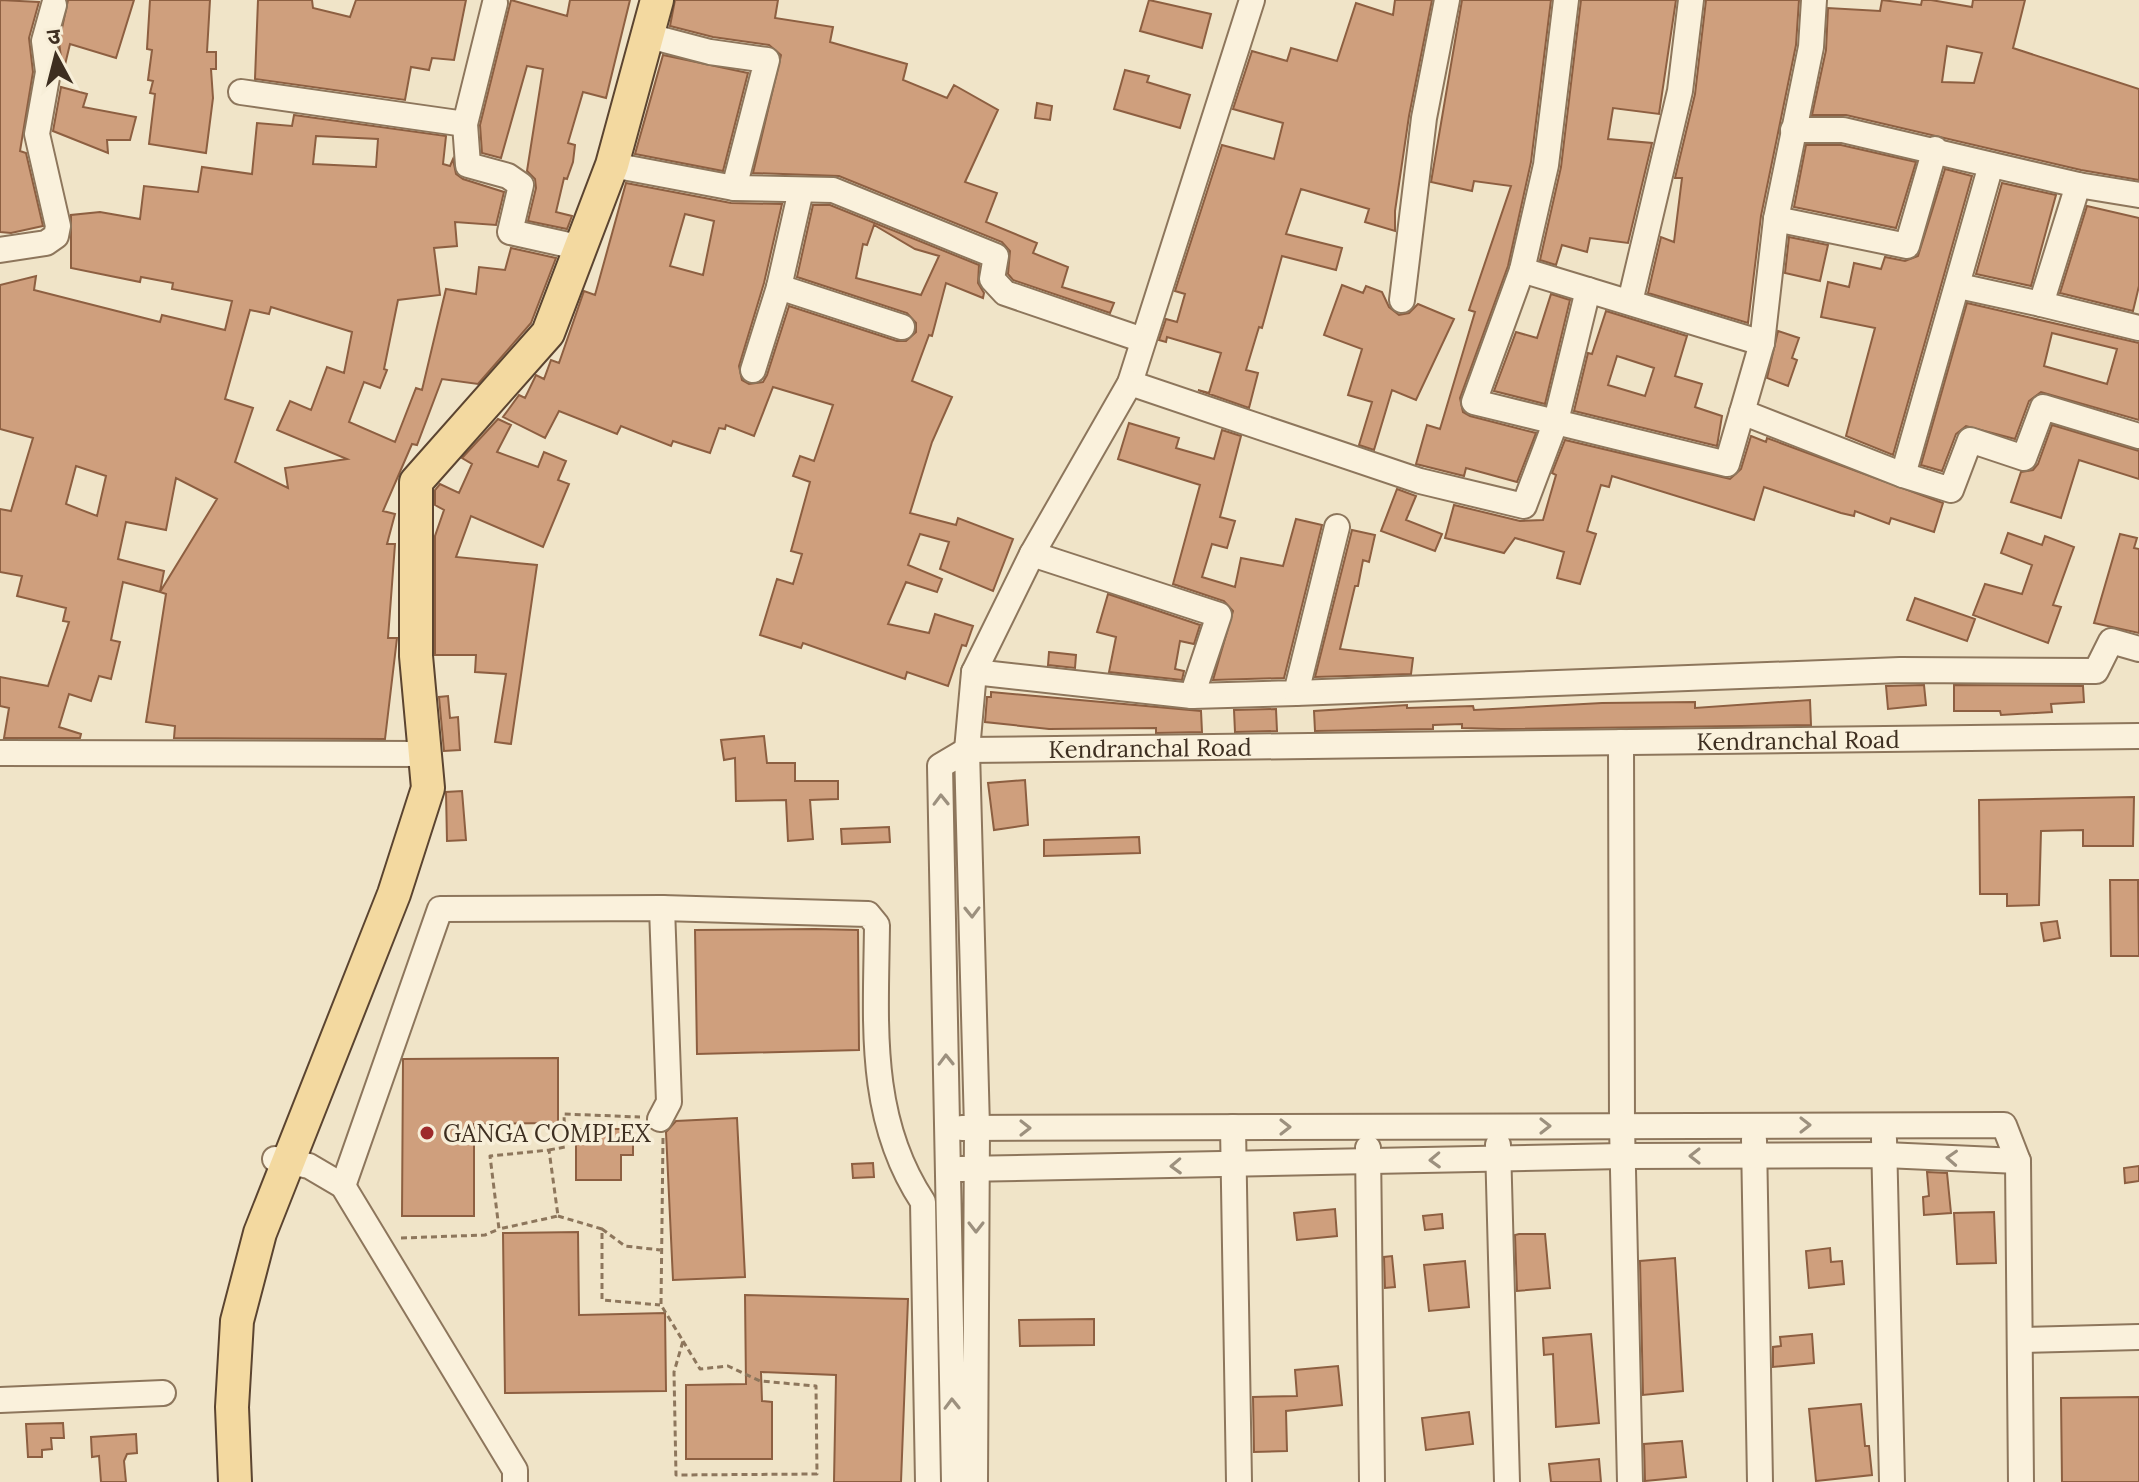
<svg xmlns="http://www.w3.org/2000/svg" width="2139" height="1482" viewBox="0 0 2139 1482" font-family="Lora,'Noto Sans Devanagari',serif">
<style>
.building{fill:#cf9f7d;stroke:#8d5f41;stroke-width:2;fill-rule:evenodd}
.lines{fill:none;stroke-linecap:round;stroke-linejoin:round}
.minor-casing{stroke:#8d765c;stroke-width:28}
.major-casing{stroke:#5b4430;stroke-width:36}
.path{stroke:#8d765c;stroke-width:3;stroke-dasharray:6 4;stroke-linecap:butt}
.minor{stroke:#faf1dc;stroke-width:24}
.major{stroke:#f3d9a0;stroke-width:32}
.oneway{stroke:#9c907e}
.poi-dot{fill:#9e2a2b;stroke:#f7eed8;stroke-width:3}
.labels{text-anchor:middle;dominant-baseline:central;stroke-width:7;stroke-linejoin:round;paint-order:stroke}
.street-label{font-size:24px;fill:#3d2e20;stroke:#f7eed8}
.poi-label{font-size:24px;fill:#3d2e20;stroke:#f7eed8;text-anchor:start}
</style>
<rect width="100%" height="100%" fill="#f0e4c8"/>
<path class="building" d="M0 0 39 2 29 38 33 72 20 151 26 153 43 226 11 233 0 232Z
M68 0H134L116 58 70 44 63 73 59 42Z
M150 0H210L207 52H216V69H211L213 98 206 153 149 144 155 94 150 93 153 81 148 80 152 50 147 49Z
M258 0H312L313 8 350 17 356 0H466L454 60 432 58 429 70 411 67 405 100 255 79Z
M511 0 567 16 570 0H630L606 98 583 92 568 143 575 145 573 162 567 179 564 178 556 212 572 216 567 229 528 221 536 188 535 179 527 171 543 69 527 66 501 158 482 153 480 125Z
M675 0H778L775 18 833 27 830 42 907 64 903 80 947 98 954 85 998 110 965 182 997 193 986 222 1037 243 1033 253 1068 267 1062 287 1114 303 1110 313 1013 280 1008 274 1010 251 1002 242 839 176 753 173 781 55 769 45 713 37 670 26Z
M1149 0 1211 14 1202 48 1140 31Z
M1395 0H1432L1409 116 1395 211V231L1365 222 1369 209 1301 189 1286 234 1342 248 1336 270 1282 256 1262 328 1259 327 1246 370 1258 373 1249 408 1198 390 1209 393 1221 353 1167 337 1166 342 1159 340 1166 319 1177 322 1185 294 1175 291 1222 145 1274 159 1283 123 1233 109 1252 51 1287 61 1291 48 1337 61 1356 3 1393 15Z
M1462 0H1551L1531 162 1508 266 1460 398 1463 412 1470 416 1536 433 1517 482 1466 468 1464 476 1416 464 1427 425 1440 429 1475 312 1469 310 1511 186 1474 181 1472 191 1431 182Z
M1581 0H1676L1659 114 1613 108 1608 139 1652 143 1628 243 1590 238 1587 252 1562 245 1556 265 1540 260 1561 167Z
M1706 0H1799L1796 45 1761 216 1748 323 1648 293 1661 237 1674 242 1682 178H1675L1695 94Z
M1882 0 1921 5 1922 0H1931L1972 7 1973 0H2025L2013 48 2139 89V180L2081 170 1846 115H1812L1826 50 1828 8 1880 11ZM1947 46 1982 53 1974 83 1942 82Z
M663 55 748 73 723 171 635 154Z
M1125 70 1149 76 1147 82 1190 95 1180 128 1114 109Z
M61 87 87 94 83 107 136 117 130 140H107L108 153 53 131Z
M1037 103 1052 106 1050 120 1035 118Z
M294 115 446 136 443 164 450 166 453 159 456 174 463 179 504 192 496 225 455 222 457 246 434 248 440 295 398 300 384 369 387 370 380 388 364 382 349 422 395 442 416 388 422 390 446 289 476 294 479 267 505 270 511 248 556 258 531 323 478 384 442 379 417 445 412 444 383 511 395 514 387 544H395L388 638H397L385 739 174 738 175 726 146 722 166 594 160 592 217 499 176 478 166 530 126 522 118 559 164 571 160 592 123 582 111 640 120 642 111 679 99 676 91 701 69 694 59 727 81 734 80 738H4L9 708 0 706V677L48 686 69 622 63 621 66 608 17 596 22 576 0 572V509L11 511 33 438 0 429V285L36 276 34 290 160 322 162 315 225 330 232 301 172 289 173 283 141 277 140 282 71 268V215L100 212 140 219 144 186 198 192 202 167 252 174 257 123 292 126ZM316 136 378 139 376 167 313 164ZM271 307 352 332 344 373 327 367 311 410 290 401 277 430 347 459 285 468 288 488 235 462 253 408 225 399 250 310 269 314ZM76 466 106 476 97 516 66 504Z
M1806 145H1841L1916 162 1896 228 1794 207Z
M1945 169 1972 176 1893 455 1846 436 1875 328 1821 317 1828 282 1849 287 1854 263 1881 269 1885 257 1905 261 1918 256Z
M626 183 731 203 782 204 764 283 739 366 742 380 749 384 763 382 767 375 789 306 897 341H906L916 332V323L907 313 797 277 813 205H830L979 265 978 283 984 293 983 298 946 283 932 336 929 335 912 381 952 397 932 442 910 513 956 525 958 518 1013 539 993 591 940 569 949 542 920 534 908 565 942 579 937 592 906 582 888 624 929 633 935 614 973 626 966 646 962 645 948 686 907 672 905 679 803 643 801 648 760 635 777 579 793 584 802 554 791 551 810 482 793 476 800 456 814 461 833 405 773 387 754 436 726 425 725 429 719 428 710 453 673 441 671 446 621 426 617 434 559 411 545 438 503 417 519 395 525 398 536 375 544 379 551 360 559 363 584 291 595 295ZM685 214 714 221 703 275 670 266ZM874 225 915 249 939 256 921 295 856 278 863 244 867 245Z
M2002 183 2056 195 2031 286 1976 274Z
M2087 206 2139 218V286L2133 311 2060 293Z
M1789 237 1828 245 1820 281 1785 273Z
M1342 285 1363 293 1366 286 1382 292 1389 307 1399 315 1409 313 1418 304 1454 319 1416 400 1392 390 1374 450 1359 445 1372 402 1348 395 1362 349 1324 335Z
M1551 294 1570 300 1545 404 1494 391 1516 332 1537 338Z
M1967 303 2139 343V420L2041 392 2029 401 2015 439 1966 426 1956 434 1942 471 1921 465ZM2052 333 2117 349 2107 384 2044 366Z
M1606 311 1687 336 1675 376 1702 384 1695 407 1722 416 1717 446 1574 411 1588 353 1592 354ZM1617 356 1654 368 1645 396 1608 385Z
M1778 331 1799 338 1792 358 1797 360 1788 386 1767 378Z
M498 419 511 425 497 452 538 467 544 452 566 461 558 480 569 484 543 547 471 516 456 557 537 565 511 744 495 742 506 674 475 672 476 655H435V536L444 510 435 505V490L440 484 459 493 472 464 462 458Z
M1129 423 1179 438 1176 448 1214 459 1222 430 1241 436 1220 517 1235 521 1227 548 1212 544 1202 577 1235 587 1241 558 1283 566 1296 519 1322 525 1284 678 1213 680 1233 611 1224 601 1173 584 1200 485 1118 459Z
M2052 425 2139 451V479L2079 460 2061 518 2011 502 2021 472 2033 470 2038 464Z
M1751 436 1766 442 1767 438 1943 503 1934 532 1891 518 1889 524 1855 511 1854 516 1841 513 1764 487 1754 520 1612 476 1609 487 1601 485 1587 531 1596 534 1580 584 1557 578 1564 552 1515 538 1504 553 1445 538 1454 505 1520 521 1543 520 1556 475 1552 473 1565 440 1730 479 1741 469Z
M1397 489 1416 496 1406 520 1442 534 1435 551 1381 531Z
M1352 530 1375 535 1369 562 1363 560 1358 586H1355L1340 649 1413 658 1411 674 1315 677Z
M2008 533 2042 545 2045 536 2074 547 2053 605 2061 607 2048 643 1973 615 1985 584 2022 594 2032 565 2001 553Z
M2120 534 2137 538 2134 548 2139 549V633L2094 623Z
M1108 594 1200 625 1194 644 1180 641 1175 669 1184 671 1182 680 1109 672 1116 637 1097 632Z
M1915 598 1975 619 1967 641 1907 620Z
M1049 652 1076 655 1075 668 1048 665Z
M1924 685 1926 705 1888 709 1886 686Z
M1954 685 2083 686 2084 702 2051 704 2052 712 2001 715 2000 711H1954Z
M991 692 1201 711 1202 732 1156 733V728L1049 729 985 722 987 697H991Z
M448 696 450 718 458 717 460 750 444 751 439 697Z
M1810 700 1811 725 1501 729 1462 728V724L1433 725V729L1315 731 1314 711 1407 705V708L1473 706 1474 710 1602 703 1695 702V708Z
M1276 709 1277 731 1235 732 1234 710Z
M764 736 767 763H795V781H838V799L810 800 813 839 788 841 786 800 736 801 735 758 724 760 721 740Z
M1025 780 1028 825 994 830 988 783Z
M462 791 466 840 447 841 446 792Z
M2134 797 2133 846H2083V830L2041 831 2039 905 2007 906V894H1980L1979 800Z
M889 827 890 842 842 844 841 829Z
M1139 837 1140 853 1044 856V840Z
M2110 880H2138L2139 956H2111Z
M2057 921 2060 938 2044 941 2041 923Z
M815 929 858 930 859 1050 697 1054 695 930Z
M558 1058V1123L474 1124V1216H402L403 1059Z
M737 1118 745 1277 673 1280 666 1132 676 1121Z
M576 1129H633V1155H621V1180H576Z
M873 1163 874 1177 853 1178 852 1164Z
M2139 1166V1181L2125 1183 2124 1168Z
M1927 1172 1947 1173 1951 1213 1924 1215 1923 1197 1929 1196Z
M1335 1209 1337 1236 1297 1240 1294 1213Z
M1994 1212 1996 1263 1957 1264 1954 1213Z
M1442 1214 1443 1228 1425 1230 1423 1216Z
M578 1232 579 1315 665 1313 666 1391 505 1393 503 1233Z
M1519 1234H1545L1550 1288 1517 1291 1515 1235Z
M1830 1248 1831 1262 1842 1261 1844 1284 1809 1288 1806 1251Z
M1392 1256 1395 1287 1385 1288 1384 1257Z
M1675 1258 1683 1391 1643 1395 1640 1261Z
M1465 1261 1469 1307 1429 1311 1424 1265Z
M745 1295 908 1299 901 1482H834L836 1375 761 1372 762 1401 772 1402V1459H686V1385L746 1384Z
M1094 1319V1345L1020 1346 1019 1320Z
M1591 1334 1599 1423 1556 1427 1553 1354 1544 1355 1543 1338Z
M1812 1334 1814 1363 1773 1367V1347L1781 1346 1780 1337Z
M1338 1366 1342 1405 1286 1411 1287 1451 1254 1452 1253 1397 1297 1396 1295 1370Z
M2139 1397V1482H2062L2061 1398Z
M1861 1404 1865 1446H1869L1872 1475 1816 1481 1809 1409Z
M1469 1412 1473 1444 1426 1450 1422 1418Z
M63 1423 64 1438H51L52 1449 42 1450V1457H28L26 1424Z
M136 1434 137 1453 127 1454 124 1461 126 1482H101L99 1456 92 1457 91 1437Z
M1682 1441 1686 1477 1645 1481 1644 1444Z
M1599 1459 1601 1482H1551L1549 1464Z"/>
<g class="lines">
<defs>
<g id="minor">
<path id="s1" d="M1252 0 1130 383 1032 554 974 672 967 750 2139 736"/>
<path d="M1566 0 1546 165 1522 270 1474 402 1727 464 1762 343 1776 219 1811 47 1814 0"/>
<path d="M495 3 465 124 468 165 508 176 521 185 510 232 582 248"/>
<path d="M649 36 710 52 767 60 734 188"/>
<path d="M241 92 465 124"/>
<path d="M1793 130H1843L2078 185 2139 195"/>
<path d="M612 165 734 188 833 190 996 256 992 279 1005 293 1143 340"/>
<path d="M1776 219 1907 246 1935 149"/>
<path d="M0 250 46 243 56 236 58 226 37 134 48 72 44 41 54 5"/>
<path d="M1522 270 1762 343"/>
<path d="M1959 286 2041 304 2078 185"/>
<path d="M779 287 902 327"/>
<path d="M1402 300 1424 118 1447 0"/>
<path d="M1630 302 1680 91 1691 0"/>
<path d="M2041 304 2139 328"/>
<path d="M753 370 779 287 801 190"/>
<path d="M1130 383 1420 481 1524 506 1556 421 1588 290"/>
<path d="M1742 412 1903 475 1991 165"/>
<path d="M1903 475 1951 490 1970 440 2024 458 2043 407 2139 436"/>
<path d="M1032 554 1219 615 1192 696"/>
<path d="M974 672 1192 696 1296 693 1337 527"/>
<path d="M1296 693 1900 670 2096 671 2111 641 2139 649"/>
<path d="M1621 742 1622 1126 1630 1482"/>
<path d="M0 753 424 754"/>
<path d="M662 908 868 914 877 925C876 1022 867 1118 923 1202L928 1482"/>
<path d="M1233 1127 1239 1482"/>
<path d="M962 1128 2004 1125 2018 1161 2021 1482"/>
<path d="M1884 1139 1892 1482"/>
<path d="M1754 1140 1760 1482"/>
<path d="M1498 1145 1507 1482"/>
<path d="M1368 1148 1372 1482"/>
<path d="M275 1159 309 1166 343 1186 515 1470V1482"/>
<path d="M961 1169 1623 1156 1885 1155 2018 1161"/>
<path d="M343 1186 440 909 662 908 669 1102 660 1119"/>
<path d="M2022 1340 2139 1337"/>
<path d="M0 1400 163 1393"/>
<path d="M954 1482 940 766 967 750 977 1128 975 1482"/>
</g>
<path id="major" d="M235 1482 232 1407 237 1321 260 1233 394 894 428 788 416 656V482L548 333 612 165 657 0"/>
</defs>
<use href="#minor" class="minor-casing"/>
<use href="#major" class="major-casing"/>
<path class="path" d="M663 1138 661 1305 683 1341 674 1372 676 1475 817 1474 816 1386 760 1381 728 1366 700 1369 683 1341
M549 1150 565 1147 564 1114 640 1117
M558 1216 602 1229V1300L660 1305
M602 1229 625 1246 660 1250
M401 1238 485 1235 499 1229 490 1156 549 1150 558 1216 499 1229"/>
<use href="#minor" class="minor"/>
<use href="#major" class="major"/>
</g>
<defs><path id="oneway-chevron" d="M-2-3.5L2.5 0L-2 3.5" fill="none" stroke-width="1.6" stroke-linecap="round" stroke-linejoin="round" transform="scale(2)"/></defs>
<g class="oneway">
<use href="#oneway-chevron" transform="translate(941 800) rotate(-91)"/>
<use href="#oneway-chevron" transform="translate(972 912) rotate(89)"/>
<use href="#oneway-chevron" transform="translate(946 1060) rotate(-91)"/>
<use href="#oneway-chevron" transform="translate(1805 1125)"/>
<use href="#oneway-chevron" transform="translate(1545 1126)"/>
<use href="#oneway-chevron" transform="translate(1285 1127)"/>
<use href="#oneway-chevron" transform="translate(1025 1128)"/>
<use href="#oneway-chevron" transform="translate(1695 1156) rotate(-180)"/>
<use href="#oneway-chevron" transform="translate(1952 1158) rotate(-177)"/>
<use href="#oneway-chevron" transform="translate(1435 1160) rotate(178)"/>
<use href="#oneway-chevron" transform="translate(1176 1166) rotate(178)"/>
<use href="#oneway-chevron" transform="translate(976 1227) rotate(90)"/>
<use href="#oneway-chevron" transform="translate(952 1404) rotate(-91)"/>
</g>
<circle class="poi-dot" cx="427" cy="1133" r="8"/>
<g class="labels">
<g class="street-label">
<text stroke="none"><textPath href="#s1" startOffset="1640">Kendranchal Road</textPath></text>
<text stroke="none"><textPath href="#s1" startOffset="992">Kendranchal Road</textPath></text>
</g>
<g class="poi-label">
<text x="443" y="1133">GANGA COMPLEX</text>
</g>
</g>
<g transform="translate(56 56) rotate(353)" stroke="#f7eed8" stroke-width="6" paint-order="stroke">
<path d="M0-6L14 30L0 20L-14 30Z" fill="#3d2e20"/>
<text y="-12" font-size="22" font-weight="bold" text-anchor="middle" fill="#3d2e20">उ</text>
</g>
</svg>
